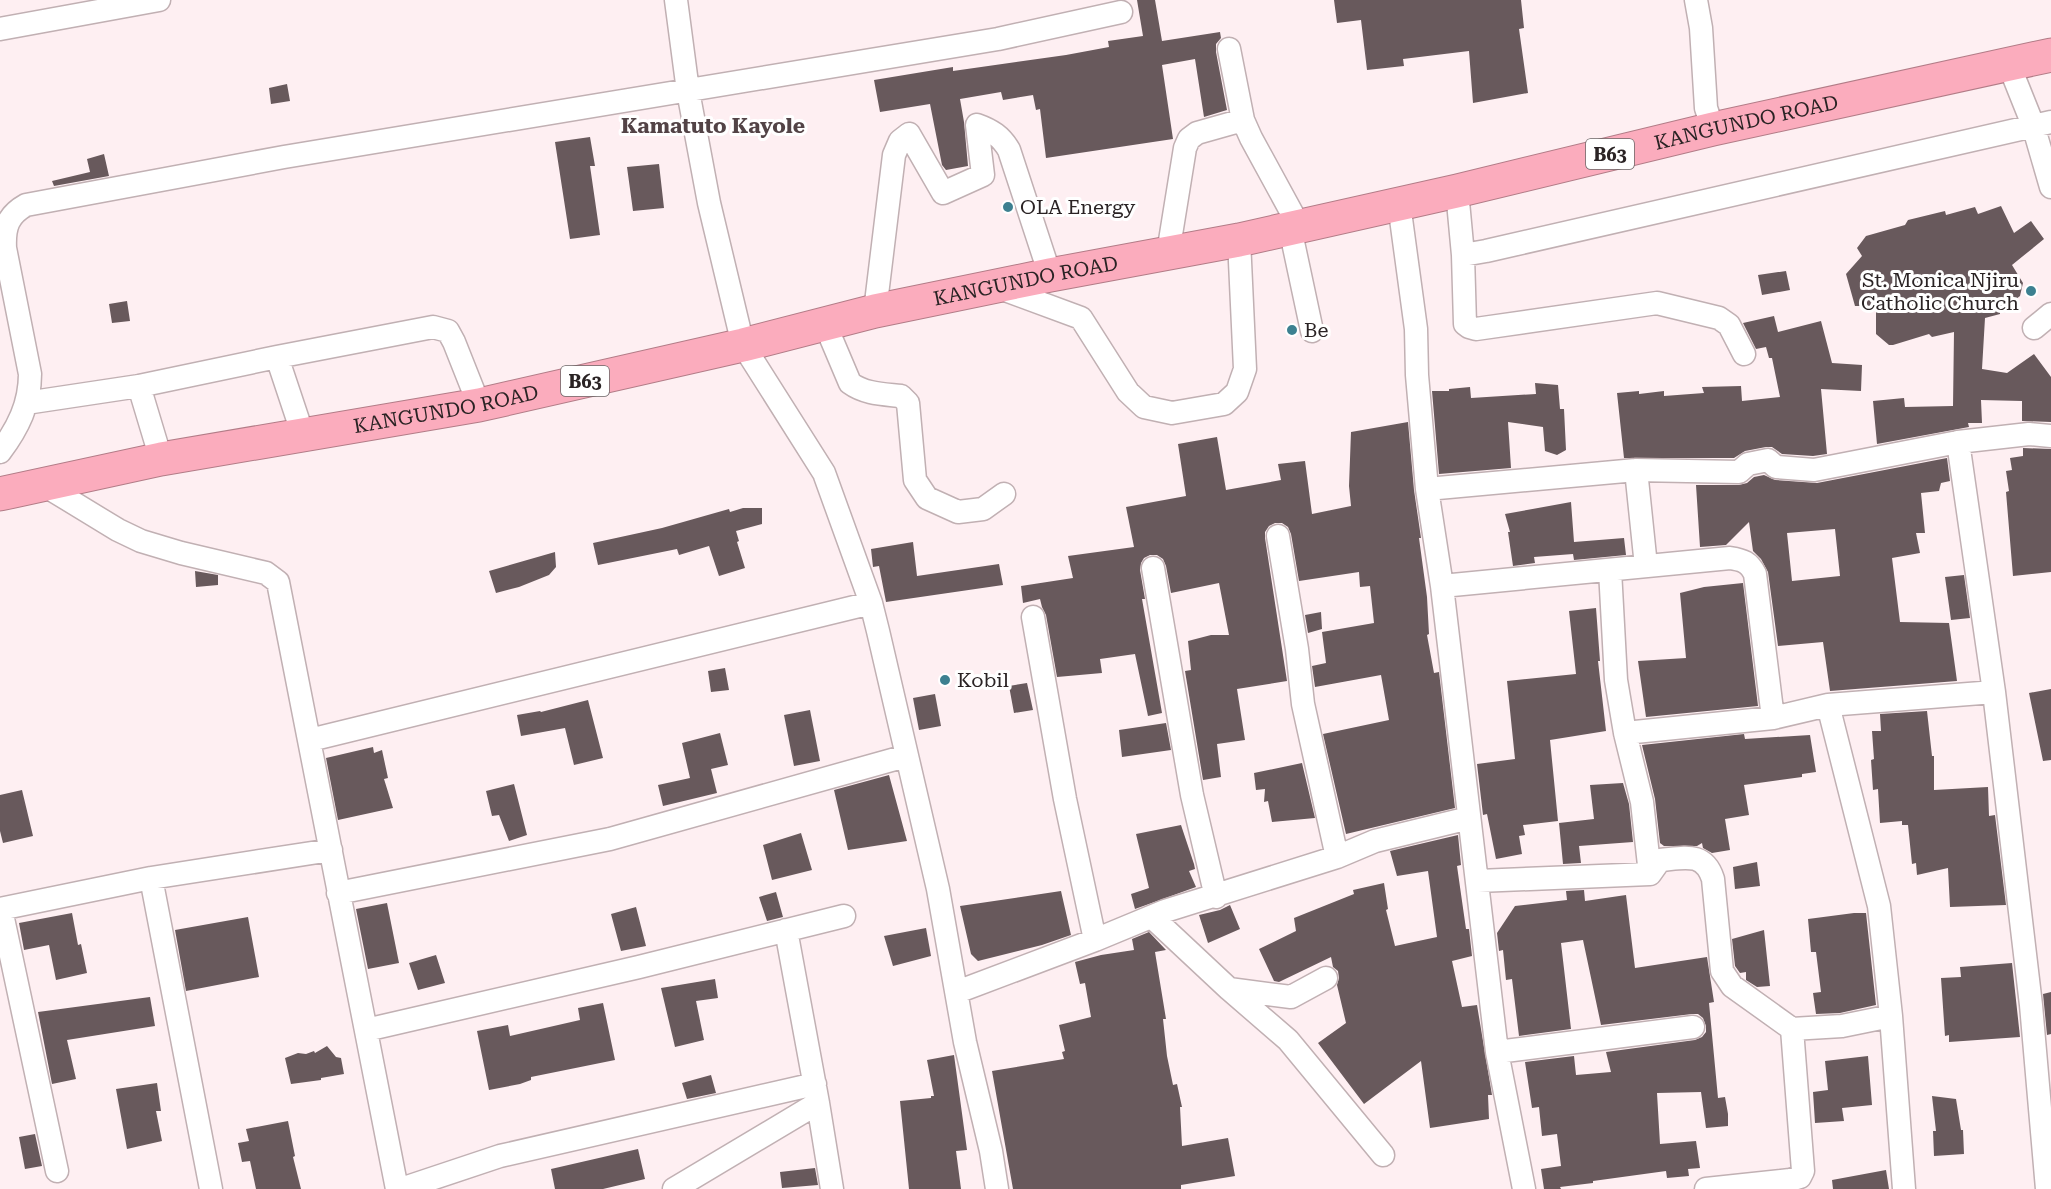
<svg xmlns="http://www.w3.org/2000/svg" width="2051" height="1189" viewBox="0 0 2051 1189" font-family="'Roboto Serif',serif">
<style>
.building{fill:#68595c;fill-rule:evenodd}
.lines{fill:none;stroke-linecap:round;stroke-linejoin:round}
.minor-casing{stroke:#c1b0b3;stroke-width:25}
.highway-casing{stroke:#b27c87;stroke-width:35}
.minor{stroke:#fff;stroke-width:22}
.highway{stroke:#fbacbd;stroke-width:33}
.poi-dot{fill:#3d8090;stroke:#fff;stroke-width:2}
.labels{text-anchor:middle;dominant-baseline:central;stroke-width:6;stroke-linejoin:round;paint-order:stroke}
.shield{fill:#fff;stroke:#6a6566;stroke-width:1.5}
.shield-label{font-size:18px;font-weight:bold;fill:#2a2324}
.street-label{font-size:20px;fill:#2a2324;stroke:#fff}
.poi-label{font-size:20px;fill:#2a2324;stroke:#fff;text-anchor:start}
.neighbourhood-label{font-size:21px;font-weight:bold;fill:#524346;stroke:#fff}
</style>
<rect width="100%" height="100%" fill="#feeff2"/>
<path class="building" d="M1137 0H1155L1162 41 1220 32 1221 38 1216 44V52L1227 110 1204 117 1195 59 1162 65 1173 139 1046 158 1040 109 1036 110 1033 95 1003 100 1001 92 960 99 964 122 968 166 946 170 942 165 930 104 880 112 874 80 953 67V71L1066 55 1109 47 1108 41 1143 36Z
M1334 0H1521L1524 28 1519 29 1528 93 1473 103 1469 51 1403 59 1404 66 1367 70 1361 20 1337 23Z
M287 84 290 101 271 104 269 88Z
M590 137 595 166H590L600 235 570 239 555 142Z
M104 154 109 176 54 186 52 181 90 172 87 159Z
M659 164 664 208 633 211 627 167Z
M2001 206 2014 233 2031 221 2044 239 2012 265 2023 283 2020 296 2000 311V314L1985 318 1982 369 2007 373 2034 354 2051 377V422L2022 421V401L1981 400 1982 423H1968L1969 427 1877 444 1873 401 1904 398 1905 407 1953 406 1954 332 1932 337 1929 334 1893 345H1889L1876 334V306H1855L1846 274 1862 256 1857 248 1866 236 1905 225 1908 220 1945 211 1946 215 1975 207 1978 214Z
M1786 271 1790 290 1762 295 1758 275Z
M127 301 130 321 112 323 109 304Z
M1774 316 1778 332 1821 321 1832 363 1862 365 1861 391 1821 389 1827 454 1813 456 1782 454 1772 447H1766L1745 451 1734 458H1624L1617 393 1639 391V394L1664 391V396L1704 393 1702 387 1741 386 1742 401 1780 397 1772 358H1769L1766 347 1756 349 1743 323Z
M1535 383 1558 385 1560 409H1564L1566 450 1557 455 1545 451 1543 427 1508 422 1511 468 1439 474 1432 391H1449V389L1470 387 1471 398 1536 394Z
M1408 422 1414 490 1421 538H1419L1427 597 1429 634 1427 635 1434 673 1439 672 1455 808 1346 834 1323 734 1389 720 1381 675 1315 687 1312 666 1326 663 1322 632 1374 623 1370 586 1360 587 1359 572 1299 581 1291 534 1288 527 1282 523H1275L1269 526 1265 532V538L1287 681 1237 689 1245 740 1217 744 1221 777 1203 780 1185 671 1191 670 1188 641 1211 635H1229L1219 583 1171 593 1166 566 1163 559 1157 555H1150L1144 558 1141 563 1140 570 1145 599H1142L1162 713 1148 716 1135 654 1100 659 1102 673 1057 677 1046 615 1042 607 1040 599 1023 603 1021 586 1073 578 1068 556 1134 547 1126 507 1186 496 1178 444 1217 437 1226 490 1281 480 1278 464 1305 461 1312 514 1351 506 1349 486 1351 432Z
M2023 448 2051 449V572L2013 576 2006 492 2009 491 2006 471 2012 470 2010 458 2023 456Z
M1947 458 1950 481 1941 483 1939 491 1921 493 1925 533H1916L1920 553 1892 558 1900 622 1949 623 1957 681 1830 691 1823 642 1778 646 1768 572 1761 559 1753 551 1749 522 1726 545 1700 547 1696 485H1739L1747 483 1754 477 1764 475 1775 480 1817 483ZM1835 529 1840 576 1792 581 1787 533Z
M1571 502 1574 542 1624 538 1626 555 1574 560 1573 554 1534 557 1535 563 1513 566 1508 532H1510L1505 514Z
M743 508H762V524L736 531 739 541 737 542 745 568 719 576 709 546 679 555 677 549 598 565 593 543 662 528 729 509 730 512Z
M913 542 917 576 999 564 1003 585 886 602 879 566 873 567 871 549Z
M555 552 556 567 549 575 519 587 496 593 489 571Z
M195 571 218 575V585L196 587Z
M1964 575 1970 618 1951 620 1945 577Z
M1743 583 1758 706 1646 717 1638 661 1686 658 1680 593 1704 587Z
M1596 608 1600 661H1598L1606 731 1550 740 1558 821 1523 825 1525 835 1519 836 1522 854 1496 859 1487 814 1483 815 1477 764 1515 759 1507 681 1576 674 1569 611Z
M1321 612 1322 629 1308 633 1305 615Z
M725 668 729 690 711 692 708 671Z
M1027 683 1033 710 1014 713 1009 686Z
M2051 689V760L2043 761 2029 693Z
M935 694 941 726 919 730 913 698Z
M588 700 603 758 574 765 565 728 521 736 517 715 540 711 541 712Z
M810 710 820 761 794 766 784 715Z
M1927 711 1932 756H1934V790L1988 787 1989 816 1995 815 2006 905 1950 907 1948 868 1917 875 1916 863 1912 864 1908 825H1902V821L1880 823 1878 789 1873 790 1871 760 1874 759 1872 731H1881L1880 714Z
M1166 723 1171 750 1122 757 1119 730Z
M720 733 728 765 711 769 717 793 663 806 658 785 690 778 682 743Z
M1744 734 1745 739 1810 735 1816 772 1802 774V777L1744 785 1749 815 1725 819 1730 850 1712 853 1703 848 1702 843 1697 846H1664L1660 843 1655 799 1642 745Z
M373 747 374 753 382 750 388 778 384 779 393 808 338 820 326 758Z
M1302 763 1315 818 1272 822 1268 801 1264 802 1265 789 1256 790 1254 773Z
M889 775 907 841 848 850 834 790Z
M1623 783 1629 804 1633 842 1579 846 1581 863 1563 864 1559 823 1594 819 1590 785Z
M514 784 527 835 509 841 499 815 492 816 486 791Z
M22 790 33 836 3 843 0 831V795Z
M1181 825 1194 864 1195 869 1189 871 1196 887 1135 909 1131 894 1149 888 1136 834Z
M801 833 812 870 772 880 763 845Z
M1458 835 1461 865 1457 866 1466 929H1469L1472 956 1452 961 1462 1007 1477 1005 1492 1095H1488L1489 1119 1430 1128 1421 1061 1364 1104 1318 1043 1346 1023 1337 985 1339 978 1338 971 1333 967 1331 957 1279 982 1274 981 1259 949 1296 931 1294 918 1354 894 1353 890 1384 883 1388 909 1386 910 1395 946 1437 937 1428 871 1397 876 1390 851Z
M1757 862 1760 886 1735 889 1733 867Z
M1584 890 1585 901 1626 895 1635 968 1707 957 1714 1002 1709 1003 1718 1098 1725 1097 1728 1114V1126L1706 1128 1701 1092 1657 1093 1660 1144 1696 1141 1700 1168 1688 1169 1689 1176 1667 1178 1666 1171 1593 1181V1183L1560 1187 1561 1189H1544L1541 1169 1561 1166 1557 1134 1542 1136 1539 1107 1532 1108 1525 1062 1574 1056 1576 1075 1611 1072 1606 1052 1695 1040 1702 1037 1706 1032V1026L1703 1018 1698 1014H1692L1601 1025 1583 940 1561 943 1571 1029 1519 1036 1512 979 1506 980 1503 950 1499 951 1497 933 1515 906 1567 900 1566 891Z
M1061 891 1071 935 1042 945 978 961 971 954 960 906Z
M776 892 783 917 767 921 759 897Z
M387 903 399 963 368 969 356 909Z
M1230 905 1240 929 1208 943 1199 915 1220 910Z
M636 907 646 946 621 951 611 914Z
M72 913 78 945 81 944 87 973 56 980 49 945 24 950 19 923Z
M1854 913H1866L1876 1005 1840 1013 1816 1014 1813 993 1821 992 1816 952H1811L1808 919Z
M248 917 259 977 186 991 175 930Z
M926 928 931 956 893 966 884 936Z
M1764 930 1770 986 1757 987 1746 980V972L1740 973 1735 966 1732 939Z
M1149 932 1166 950 1155 952 1166 1019H1163L1167 1056 1173 1085 1177 1084 1182 1107H1180L1182 1146 1228 1138 1235 1176 1181 1185V1189H1013L992 1071 1064 1059 1062 1052 1065 1051 1059 1025 1091 1017 1085 983 1080 984 1075 962 1101 955 1134 950 1132 939Z
M436 955 445 983 418 990 409 963Z
M2012 963 2020 1037 1949 1042V1035L1945 1036 1941 978 1961 977 1960 967Z
M715 979 718 998 696 1001 704 1040 675 1047 661 988Z
M2051 992V1034L2047 1035 2043 994Z
M150 997 155 1026 67 1040 76 1079 52 1084 38 1012Z
M603 1003 615 1060 531 1077V1080L520 1084 489 1090 477 1031 508 1025 510 1036 580 1020 578 1008Z
M327 1046 336 1057 341 1058 344 1074 321 1078V1080L291 1084 285 1058 298 1053 306 1054 314 1051 315 1053Z
M954 1055 967 1150 956 1151 961 1189H909L900 1101 931 1098V1096H934L927 1060Z
M1868 1056 1872 1105 1842 1108 1844 1121 1815 1123 1813 1092 1828 1090 1825 1061Z
M711 1075 716 1093 687 1099 682 1083Z
M157 1083 161 1111H156L162 1141 127 1149 116 1089Z
M1932 1096 1956 1099 1961 1130H1963L1964 1154 1934 1156 1933 1131H1936Z
M288 1121 295 1156 293 1157 301 1189H256L250 1161 242 1162 238 1143 249 1141 246 1129Z
M35 1134 42 1166 25 1169 19 1137Z
M638 1149 645 1179 603 1189H555L551 1169Z
M815 1168 818 1185 782 1188 780 1172Z
M1886 1170 1889 1189H1833L1832 1180Z"/>
<g class="lines">
<defs>
<path id="minor" d="M676 0 688 91 709 203 743 345 824 473 871 603 878 631 938 889 965 1042 991 1151 997 1189
M1696 0 1701 28 1706 108 1713 129
M0 29 159 0
M1229 49 1243 120
M2009 65 2033 125 2051 187
M1457 191 1463 255 1486 251 2051 122
M1399 204 1416 329 1417 375 1427 489 1442 586 1497 1052 1524 1189
M1290 228 1312 331
M1168 253 1185 148 1189 139 1197 133 1243 120 1251 138 1299 226
M1463 255 1465 324 1469 327 1476 329 1657 303 1719 318 1729 325 1744 354
M997 287 1081 318 1128 392 1144 407 1172 413 1224 404 1237 392 1245 369 1239 240
M875 311 894 155 900 141 909 134 943 193 983 175 977 125C991 130 1001 136 1009 150L1050 275
M825 324 850 383C865 394 883 394 901 396L908 403 915 480 927 498 958 512 983 509 1004 494
M2034 328 2051 314
M277 357 303 435
M139 386 161 459
M26 403 139 386 277 357 433 327 448 331 454 342 479 405
M1958 442 1994 692 2031 1005 2047 1189
M0 452C18 428 30 404 30 374L5 248C4 227 8 215 26 205L284 157 998 39 1121 12
M1636 470 1646 566
M44 485 118 530 141 541 181 553 266 573 278 582 397 1189
M1427 489 1636 470 1739 472 1748 464 1768 460 1776 467 1814 470 1958 442 2029 434 2051 436
M1278 536 1297 649 1303 704 1337 857
M1153 568 1192 795 1216 897
M1610 570 1616 680 1625 733 1642 802 1650 874
M1442 586 1730 558C1743 560 1749 562 1755 574L1773 718 1828 705 1994 692
M1033 617 1065 799 1095 940
M1828 705 1879 906 1891 1016 1904 1189
M1625 733 1773 718
M310 740 871 603
M151 878 211 1189
M1478 881 1650 874 1660 860C1684 858 1704 851 1713 879L1722 971 1732 986 1792 1029 1842 1026 1891 1016
M338 893 610 839 906 756
M0 909 151 878 331 850
M1 909 57 1171
M1152 917 1229 989 1288 1040 1383 1155
M786 930 818 1103 832 1189
M1229 989 1291 997 1326 978
M957 992 1095 940 1165 911 1337 857 1375 841 1469 818
M366 1030 639 967 844 916
M1497 1052 1693 1027
M401 1189 500 1156 815 1084
M674 1189 818 1103
M1706 1189 1790 1180 1800 1177 1803 1171 1792 1029"/>
<g id="highway">
<path id="s1" d="M0 494 161 459 479 405 743 345 875 311 1050 275 1239 240 1457 191 1713 129 2051 55"/>
</g>
</defs>
<use href="#minor" class="minor-casing"/>
<use href="#highway" class="highway-casing"/>
<use href="#minor" class="minor"/>
<use href="#highway" class="highway"/>
</g>
<g class="poi-dot">
<circle cx="1008" cy="207" r="6"/>
<circle cx="2031" cy="291" r="6"/>
<circle cx="1292" cy="330" r="6"/>
<circle cx="945" cy="680" r="6"/>
</g>
<g class="labels">
<g class="shield">
<rect x="1586" y="139" width="48" height="30" rx="4.5"/>
<rect x="561" y="366" width="48" height="30" rx="4.5"/>
</g>
<g class="shield-label">
<text x="1610" y="154">B63</text>
<text x="585" y="381">B63</text>
</g>
<g class="street-label">
<text stroke="none"><textPath href="#s1" startOffset="1786">KANGUNDO ROAD</textPath></text>
<text stroke="none"><textPath href="#s1" startOffset="1048">KANGUNDO ROAD</textPath></text>
<text stroke="none"><textPath href="#s1" startOffset="454">KANGUNDO ROAD</textPath></text>
</g>
<g class="poi-label">
<text x="1020" y="207">OLA Energy</text>
<text x="2019" y="280" text-anchor="end">St. Monica Njiru<tspan x="2019" dy="23">Catholic Church</tspan></text>
<text x="1304" y="330">Be</text>
<text x="957" y="680">Kobil</text>
</g>
<g class="neighbourhood-label">
<text x="713" y="126">Kamatuto Kayole</text>
</g>
</g>
</svg>
